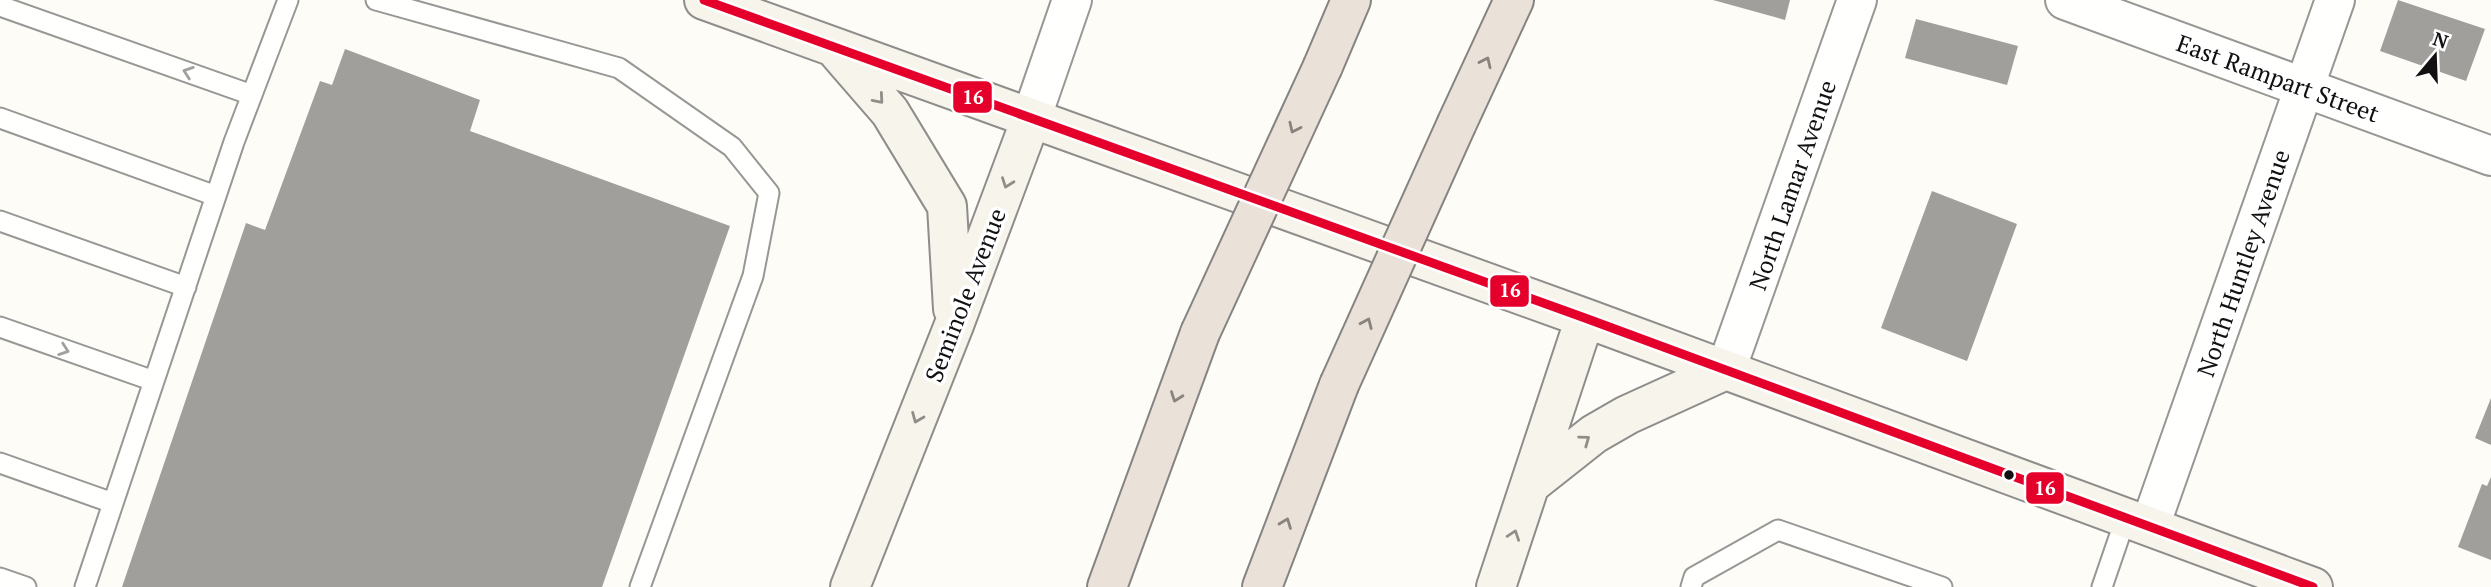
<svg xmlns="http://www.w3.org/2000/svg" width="2491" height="587" viewBox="0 0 2491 587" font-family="'PT Serif',serif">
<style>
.building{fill:#a19f9c}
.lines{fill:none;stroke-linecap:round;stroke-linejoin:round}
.service-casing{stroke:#979795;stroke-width:23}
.minor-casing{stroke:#979795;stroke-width:42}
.secondary-casing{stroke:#8e8d8b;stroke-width:42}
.motorway-casing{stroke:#858482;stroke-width:42}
.service{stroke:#fffffe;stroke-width:19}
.minor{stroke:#fffffe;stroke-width:38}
.secondary{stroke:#f6f4eb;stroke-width:38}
.motorway{stroke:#eae1d8;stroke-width:38}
.motorway-bridge-casing{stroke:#858482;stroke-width:42;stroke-linecap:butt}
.motorway-bridge{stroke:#eae1d8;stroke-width:38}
.bus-1-casing{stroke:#fff;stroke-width:14}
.bus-1{stroke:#e4002b;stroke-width:9}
.oneway{stroke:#88837e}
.oneway2{stroke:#a0a09f}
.oneway3{stroke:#8f8e89}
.bus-dot{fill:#111;stroke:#fff;stroke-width:2.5}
.labels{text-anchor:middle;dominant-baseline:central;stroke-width:7;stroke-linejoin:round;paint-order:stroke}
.street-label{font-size:24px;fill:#111;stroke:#fff}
.line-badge{stroke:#fff;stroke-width:2.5}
.badge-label{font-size:19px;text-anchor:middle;font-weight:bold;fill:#fff}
</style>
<rect width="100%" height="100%" fill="#fdfcf7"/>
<path class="building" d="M1713 0H1790L1785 20Z
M2398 0 2485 29 2466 81 2380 51Z
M1916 19 2018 46 2007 85 1905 58Z
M345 49 480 100 470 131 730 226 602 587H122L246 223 265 230 320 81 332 85Z
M1932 191 2017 224 1967 361 1881 328Z
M2491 398V445L2475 438Z
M2491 477V560L2458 547 2482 484 2487 486Z"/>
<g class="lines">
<defs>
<path id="service" d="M376 0 619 68 732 147 769 193 753 276 640 587
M0 6 252 95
M0 118 216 196
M0 221 186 287
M0 327 154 381
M0 463 113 503
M0 578 26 587
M85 587 234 142 288 0
M1691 587 1694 577 1778 530 1942 587
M2102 587 2126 517"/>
<path id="minor" d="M2065 0 2491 156
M1031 119 1072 0
M1726 370 1857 0
M2150 526 2335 0"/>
<path id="secondary" d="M704 0 1585 318 2313 587
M838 52 890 112 947 206 953 309
M1532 483 1594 434 1627 415 1726 370
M850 587 954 325 1031 119
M1496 587 1585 318"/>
<path id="motorway" d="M1323 66 1351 0
M1457 123 1514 0
M1107 587 1200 333
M1262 587 1339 385"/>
</defs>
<use href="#service" class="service-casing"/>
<use href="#minor" class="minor-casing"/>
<use href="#secondary" class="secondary-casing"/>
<use href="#motorway" class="motorway-casing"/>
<use href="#service" class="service"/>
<use href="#minor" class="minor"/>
<use href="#secondary" class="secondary"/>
<use href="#motorway" class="motorway"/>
<defs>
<path id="motorway-bridge" d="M1200 333 1323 66
M1339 385 1457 123"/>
</defs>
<use href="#motorway-bridge" class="motorway-bridge-casing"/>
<use href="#motorway-bridge" class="motorway-bridge"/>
<defs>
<path id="bus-1" d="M704 0 1585 318 2313 587"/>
</defs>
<use href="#bus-1" class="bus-1-casing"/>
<use href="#bus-1" class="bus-1"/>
</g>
<defs><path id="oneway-chevron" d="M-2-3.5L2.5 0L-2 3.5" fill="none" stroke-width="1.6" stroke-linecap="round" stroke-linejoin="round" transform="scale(1.75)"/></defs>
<g class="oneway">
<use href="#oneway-chevron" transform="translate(1486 62) rotate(-65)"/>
<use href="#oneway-chevron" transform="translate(1294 128) rotate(115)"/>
<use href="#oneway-chevron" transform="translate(1367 323) rotate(-66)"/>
<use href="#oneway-chevron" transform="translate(1176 397) rotate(110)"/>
<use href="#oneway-chevron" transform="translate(1286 523) rotate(-69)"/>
</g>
<g class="oneway2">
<use href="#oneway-chevron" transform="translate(188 72) rotate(-161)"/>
<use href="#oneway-chevron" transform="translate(64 350) rotate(19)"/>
</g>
<g class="oneway3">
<use href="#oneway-chevron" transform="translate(879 99) rotate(49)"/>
<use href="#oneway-chevron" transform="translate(1007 183) rotate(110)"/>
<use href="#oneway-chevron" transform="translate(917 418) rotate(112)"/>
<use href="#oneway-chevron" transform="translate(1585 440) rotate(-36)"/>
<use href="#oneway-chevron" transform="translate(1514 535) rotate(-71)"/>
</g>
<circle class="bus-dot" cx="2009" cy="475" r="6"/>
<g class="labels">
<g class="street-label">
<text transform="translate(2278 78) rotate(20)">East Rampart Street</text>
<text transform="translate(1792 185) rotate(-71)">North Lamar Avenue</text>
<text transform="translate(2243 263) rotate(-71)">North Huntley Avenue</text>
<text transform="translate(965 295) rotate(-69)">Seminole Avenue</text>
</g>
</g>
<g class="line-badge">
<rect x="952" y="80" width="41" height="34" rx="7" fill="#e4002b"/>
<rect x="1489" y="274" width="41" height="34" rx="7" fill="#e4002b"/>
<rect x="2025" y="471" width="40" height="34" rx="7" fill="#e4002b"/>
</g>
<g class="badge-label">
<text x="973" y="104">16</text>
<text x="1510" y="297">16</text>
<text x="2045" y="495">16</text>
</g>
<g transform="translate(2435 56) rotate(19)" stroke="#ffffff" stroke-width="5" paint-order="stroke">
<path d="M0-5L12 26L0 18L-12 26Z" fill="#111111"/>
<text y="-10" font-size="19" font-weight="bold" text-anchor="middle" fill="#111111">N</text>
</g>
</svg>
